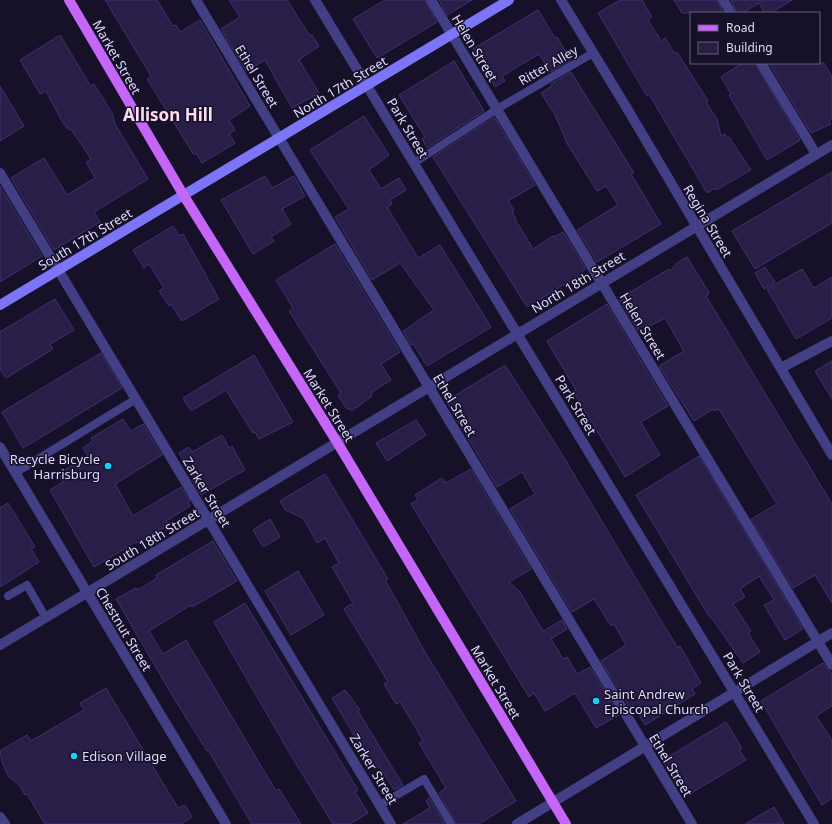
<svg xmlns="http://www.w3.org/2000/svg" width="832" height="824" viewBox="0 0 832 824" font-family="'Noto Sans',sans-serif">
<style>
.building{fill:#281e48;stroke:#403172}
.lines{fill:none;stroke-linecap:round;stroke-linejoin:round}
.lane{stroke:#433f84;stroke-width:8}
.street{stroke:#433f84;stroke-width:10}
.secondary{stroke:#7c75f8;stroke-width:10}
.primary{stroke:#c566f8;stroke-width:10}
.poi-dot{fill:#0fd6f4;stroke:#161128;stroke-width:1.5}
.labels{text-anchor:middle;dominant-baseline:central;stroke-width:3;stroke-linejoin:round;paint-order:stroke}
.street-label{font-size:13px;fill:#dfdafd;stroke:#161128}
.poi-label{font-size:13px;fill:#dfdafd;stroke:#161128;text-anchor:start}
.district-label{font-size:17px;font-weight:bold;fill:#fddbf0;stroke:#161128}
</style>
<rect width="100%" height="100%" fill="#161128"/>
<path class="building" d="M105 0H157L173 26 176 25 180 32 200 20 250 106 229 120 235 130 229 134 235 143 202 163 196 153 194 155 147 79 151 76Z
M229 0H287L310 36 312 35 319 46 299 60 319 93 292 108 265 60 246 71 221 29 240 17Z
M385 0H425L437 22 377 58 353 19Z
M439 0H472L447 15Z
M620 0H642L652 17 648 20 661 41 665 38 675 54 677 52 708 101 706 102 717 119 721 136 725 134 727 138 729 137 751 170 716 190 715 188 707 193 649 94 647 96 598 13Z
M674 0H717L723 13H682Z
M731 0H792L771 13H765L759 3 742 13H737Z
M538 10 555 38 557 37 571 60 550 72 539 54 502 76 505 81 495 87 473 49Z
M60 35 87 80 91 86 94 84 112 113 115 124 148 179 94 212 100 222 54 250 11 178 44 158 67 195 95 178 86 162 91 159 71 129 69 130 63 123 46 91 40 94 20 60Z
M454 61 484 111 427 148 422 139 425 137 399 95Z
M742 63H755L800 140 767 160 729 95 731 94 721 77Z
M769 63H824L832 77V119L829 121 831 124 811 133Z
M571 72 634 173 631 174 661 224 597 262 577 230 618 205 606 186 597 191 568 145 555 115 541 93 552 86 551 84Z
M0 86 24 126 0 141Z
M364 116 389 155 369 170 381 189 399 178 406 190 390 200 392 204 387 207 418 258 440 245 491 327 427 366 413 344 411 345 403 331 434 310 400 263 372 280 335 217 349 209 310 150Z
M494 117 535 185 508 201 514 210 512 212 516 219H515L533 249 553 236 554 237 563 232 586 269 582 271 583 273 527 307 433 157Z
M832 172V223L755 269 732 231Z
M265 176 272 188 294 176 305 196 282 209 291 224 271 237 274 241 253 254 221 200Z
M0 186 42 256 0 282Z
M173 226 179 236 183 234 219 299 182 321 171 304 169 306 159 291 164 288 149 264 144 268 133 250Z
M335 244 400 352 381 364 391 380 372 392 371 397 353 410 346 408 338 395 341 393 289 311 293 308 276 280Z
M687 257 708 291 709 294 706 296 832 504V603L815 575 793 588 751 519 777 504 719 409 714 411 713 409 694 421 659 366 684 351 665 318 639 332 619 299 669 269 670 271 677 263Z
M765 267 775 282 764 289 755 273Z
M802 269 814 288 832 277V318L796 339 767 289Z
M55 299 74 330 50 344 53 349 6 378 0 369V332Z
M607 304 668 406 641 422 660 455 625 477 573 391 576 390 547 341Z
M101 353 122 388 23 448 2 412Z
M254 355 293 422 259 439 255 432 253 433 226 390 191 411 183 398Z
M832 361V399L815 371Z
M505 365 560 451 663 624 678 648 680 646 701 683 692 689 695 694 645 725 633 705 630 708 601 661 626 645 614 624 611 626 594 599 572 612 510 509 535 494 522 472 497 487 446 401Z
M123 419 131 431 143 424 162 455 115 484 133 516 181 487 190 501 188 502 190 506 166 521 169 525 137 543 136 542 94 567 50 490 63 482 58 474 88 456 83 448 93 441 91 438Z
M416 420 426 435 387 461 376 443Z
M222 435 229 448 232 446 245 470 201 495 192 480 195 479 179 453 189 447 192 452Z
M699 456 803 629 785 640 764 605 774 600 759 576 740 589 745 597 733 604 751 631 748 633 760 652 743 663 711 617 710 618 636 495Z
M471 469 531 569 509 582 520 592 543 631 562 620 567 629 551 639 563 659 567 657 577 674 590 667 619 715 596 728 575 693 545 711 534 693 529 697 411 504 418 500 415 495 442 478 445 483 448 482Z
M325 474 388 579 385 580 425 652 516 801 479 824H456L439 793 446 788 419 743 423 741 417 730 400 702 396 704 384 684 388 682 344 609 353 603 332 567 339 563 325 538 317 543 303 518 285 510 280 501Z
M8 503 35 547 31 549 39 562 0 587V508Z
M270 519 280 537 263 547 253 530Z
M213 541 237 581 192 607 191 605 149 631 163 654 186 640 276 791 279 789 301 824H252L208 750 207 751 172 695 116 599 136 588 137 590 148 584 157 578 156 575Z
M298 571 324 615 291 635 265 591Z
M245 603 358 790 355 792 368 813 350 824H333L290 754 214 622Z
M823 663 832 674V706L816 716 832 740V798L822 805 761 701Z
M106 688 178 808 185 805 192 817 181 824H45L27 794 25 795 20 786 9 777 2 762 0 751 27 735 31 741 84 710 80 703Z
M345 690 360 710 358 711 403 785 394 790 379 766 374 769 332 698Z
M726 722 742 748 739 750 746 760 685 797 663 760Z
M429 798 445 824H403L430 808 426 801Z
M774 807 784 824H745Z"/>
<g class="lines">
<path class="lane" d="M414 163 497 109 593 53
M15 473 136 399
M8 596 27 585 46 618
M380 805 424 779 451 824"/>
<path class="street" d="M196 0 692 824
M315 0 814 824
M431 0 832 665
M561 0 625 105 832 455
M723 0 731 13
M761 63 816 154
M0 173 391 824
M781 368 832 341
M0 447 226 824
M0 645 832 145
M0 817 5 824
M517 824 832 633"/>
<path class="secondary" d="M0 305 509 0"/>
<path class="primary" d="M69 0 184 196 337 442 566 824"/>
</g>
<g class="poi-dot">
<circle cx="108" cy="466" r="4"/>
<circle cx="596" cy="701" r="4"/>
<circle cx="74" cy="756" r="4"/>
</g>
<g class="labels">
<g class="street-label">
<text transform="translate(475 48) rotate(59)">Helen Street</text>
<text transform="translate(117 57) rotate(60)">Market Street</text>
<text transform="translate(548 65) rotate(-30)">Ritter Alley</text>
<text transform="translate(257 76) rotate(59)">Ethel Street</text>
<text transform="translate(340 87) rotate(-31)">North 17th Street</text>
<text transform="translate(408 128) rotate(59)">Park Street</text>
<text transform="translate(708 221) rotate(59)">Regina Street</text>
<text transform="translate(85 239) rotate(-31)">South 17th Street</text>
<text transform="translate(578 282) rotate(-31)">North 18th Street</text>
<text transform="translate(643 326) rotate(59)">Helen Street</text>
<text transform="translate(329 405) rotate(58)">Market Street</text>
<text transform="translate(455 405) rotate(59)">Ethel Street</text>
<text transform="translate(576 405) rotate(59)">Park Street</text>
<text transform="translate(207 492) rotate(59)">Zarker Street</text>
<text transform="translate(152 539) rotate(-31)">South 18th Street</text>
<text transform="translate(124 629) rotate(59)">Chestnut Street</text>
<text transform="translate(496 682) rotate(59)">Market Street</text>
<text transform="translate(744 682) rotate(59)">Park Street</text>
<text transform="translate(671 765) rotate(59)">Ethel Street</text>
<text transform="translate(374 769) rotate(59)">Zarker Street</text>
</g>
<g class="poi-label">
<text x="100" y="459" text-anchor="end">Recycle Bicycle<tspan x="100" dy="15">Harrisburg</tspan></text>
<text x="604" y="694">Saint Andrew<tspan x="604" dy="15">Episcopal Church</tspan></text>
<text x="82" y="756">Edison Village</text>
</g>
<g class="district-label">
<text x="168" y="114">Allison Hill</text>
</g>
</g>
<rect x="690" y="12" width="130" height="52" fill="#161128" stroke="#66617d"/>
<rect x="698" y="25" width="20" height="6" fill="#c566f8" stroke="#66617d"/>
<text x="726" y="32" font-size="12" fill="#dfdafd">Road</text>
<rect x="698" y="42" width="20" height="12" fill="#281e48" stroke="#66617d"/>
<text x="726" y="52" font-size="12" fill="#dfdafd">Building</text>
</svg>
